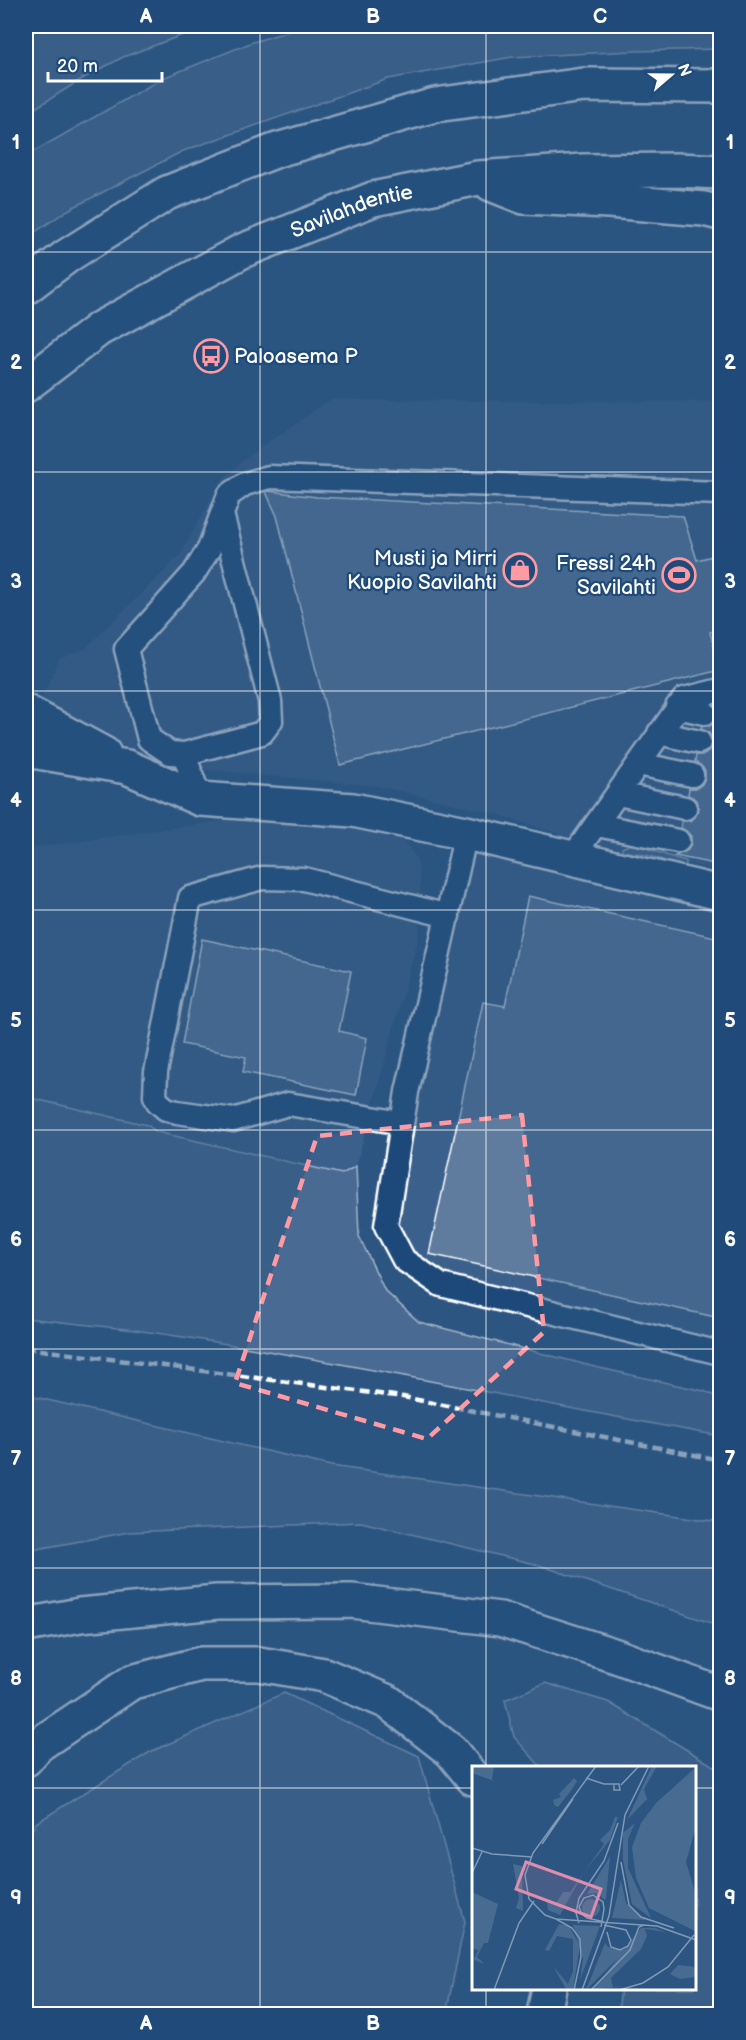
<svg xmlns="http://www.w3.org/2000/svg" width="746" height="2040" viewBox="0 0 746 2040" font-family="'Balsamiq Sans',sans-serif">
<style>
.built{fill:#3b618b}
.green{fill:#486b92;stroke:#a4b5c8;stroke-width:1.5}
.building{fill:#5e7c9f;stroke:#fff;stroke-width:1.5}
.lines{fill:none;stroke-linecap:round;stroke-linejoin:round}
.lane-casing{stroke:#fff;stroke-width:27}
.street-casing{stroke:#fff;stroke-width:38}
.primary-casing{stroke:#fff;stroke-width:38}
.highway-casing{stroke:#fff;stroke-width:38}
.lane{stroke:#1f4a7a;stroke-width:22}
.street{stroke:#1f4a7a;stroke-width:33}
.primary{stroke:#1f4a7a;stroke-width:33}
.highway{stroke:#1f4a7a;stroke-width:33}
.rail{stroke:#fff;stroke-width:4.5;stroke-dasharray:9 4.5;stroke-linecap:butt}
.marked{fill:none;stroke:#ff9aa2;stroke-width:4.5;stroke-dasharray:12 8;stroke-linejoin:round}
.grid{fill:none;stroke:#fff;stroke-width:1.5;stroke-opacity:0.55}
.labels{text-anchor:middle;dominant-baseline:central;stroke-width:4.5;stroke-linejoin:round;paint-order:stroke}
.street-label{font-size:21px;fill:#fff;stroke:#1f4a7a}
.poi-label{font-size:21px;fill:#fff;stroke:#1f4a7a;text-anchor:end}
.inset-road{fill:none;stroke:#8099b4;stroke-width:1.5}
.view{fill:#e08cad;fill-opacity:0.15;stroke:#e08cad;stroke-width:3}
.inset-edge{fill:none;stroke:#fff;stroke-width:3}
.neatline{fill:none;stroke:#fff;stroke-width:2}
.grid-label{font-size:20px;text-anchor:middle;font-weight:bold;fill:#fff}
</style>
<rect width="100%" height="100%" fill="#2c5582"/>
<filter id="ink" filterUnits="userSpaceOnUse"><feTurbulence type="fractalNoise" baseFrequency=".0167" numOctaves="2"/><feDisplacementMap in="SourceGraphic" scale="12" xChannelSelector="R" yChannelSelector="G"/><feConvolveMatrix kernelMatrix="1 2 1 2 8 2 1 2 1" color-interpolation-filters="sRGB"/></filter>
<g filter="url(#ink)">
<path class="built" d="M330 400 720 402V871L570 837 490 812 378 786 66 756 42 699 59 659 85 649 179 557 222 480 245 459Z
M236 819 373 828 403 840 417 860 420 882 419 935 356 1166 342 1174 157 1132 147 1125 26 1097V849Z
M466 833 720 893V1352L441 1285 386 1226Z"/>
<path class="green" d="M26 26H207L123 57 82 79 26 114Z
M306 26H720V49L634 51 512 57 388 79 183 151 68 210 26 238V156L163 78 253 42Z
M631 844C650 848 667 857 686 861V867C675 868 671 864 662 860 649 854 636 853 622 852V848Z
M26 1097 147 1125 157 1132 342 1174 356 1166 359 1236 385 1291 419 1322 595 1367 704 1391 720 1398V1436C537 1404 354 1363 170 1335 122 1327 74 1324 26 1318Z
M26 1395 331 1466 720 1522V1626L539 1565 361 1522 129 1532 26 1551Z
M545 1683 608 1702 720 1770V2014H618L621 1988H694V1767H541L514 1737 505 1700Z
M284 1693 419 1756 465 1922 446 2014H26V1840L36 1823 150 1752Z"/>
<path class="building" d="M268 491 317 497 683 516 697 560 720 554V630L710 632 720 670 340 765 277 516 266 492Z
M715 705H720V865L675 856 688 850 691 844V836L686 831 681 828 682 821H690L695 817 698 811V803L694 798 688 795 689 788H697L702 784 705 778V770L700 765 695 762 696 755H704L708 752 712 746V737L708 732 701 729 702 726H710L715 722 718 715Z
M528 896 720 938V1318L429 1254 483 1002 505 1006Z
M202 939 351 971 339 1031 367 1038 356 1095 243 1072 246 1057 182 1044Z"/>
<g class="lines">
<defs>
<path id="lane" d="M222 514 270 701 271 721 262 733 184 754 170 753 149 739 126 649 194 573 209 549 229 495 245 484 269 477 720 493
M677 707 705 713
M659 733 699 742
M184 754 200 799
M638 764 692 775
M618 794 685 808
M597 825 678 841
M466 833 407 1092 386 1226 404 1260 441 1285 720 1353
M572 858 684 699 720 690
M402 1123 288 1104 233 1120 177 1112 166 1109 158 1102 155 1096 156 1072 190 898 262 878 304 879 448 916"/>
<path id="street" d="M26 712 104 754
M26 750 127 767 200 799 353 810 466 833 720 893"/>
<g id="primary">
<path d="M491 184 524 197 609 201 704 209 720 213"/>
<path d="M26 287 67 256 167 193 277 150 435 105 584 85 720 86"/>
<path id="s1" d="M26 385 99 329 242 251 373 199 478 178 583 171 677 170 720 172"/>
</g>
<path id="highway" d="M26 1625 80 1615 217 1602 352 1601 500 1619 616 1656 720 1694
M26 1759 38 1745 132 1682 201 1664H259L324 1675 388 1702 451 1751 473 1778
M544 2014 549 1988"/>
</defs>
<use href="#lane" class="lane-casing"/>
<use href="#street" class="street-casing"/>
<use href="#primary" class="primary-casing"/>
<use href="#highway" class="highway-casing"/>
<use href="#lane" class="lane"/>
<use href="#street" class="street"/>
<use href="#primary" class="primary"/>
<use href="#highway" class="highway"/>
<path class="rail" d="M26 1348 403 1397 720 1460"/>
</g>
</g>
<path d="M0 0H746V2040H0ZM522 1115 544 1332 427 1439 235 1383 317 1136Z" fill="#2c5582" fill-opacity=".55" fill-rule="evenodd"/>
<path class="marked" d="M522 1115 544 1332 427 1439 235 1383 317 1136Z"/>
<path class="grid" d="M260 26V2014M486 26V1767M26 252H720M26 472H720M26 691H720M26 910H720M26 1130H720M26 1349H720M26 1568H720M26 1788H473M694 1788H720M486 1988V2014"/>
<defs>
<symbol id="bus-ring" viewBox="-11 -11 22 22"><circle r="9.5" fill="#1f4a7a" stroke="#ff9aa2" stroke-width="1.5"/><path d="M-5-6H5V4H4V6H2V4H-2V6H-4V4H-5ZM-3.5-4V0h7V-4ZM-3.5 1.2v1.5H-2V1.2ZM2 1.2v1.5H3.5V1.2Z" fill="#ff9aa2"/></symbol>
<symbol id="shop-ring" viewBox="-11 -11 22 22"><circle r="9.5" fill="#1f4a7a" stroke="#ff9aa2" stroke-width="1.5"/><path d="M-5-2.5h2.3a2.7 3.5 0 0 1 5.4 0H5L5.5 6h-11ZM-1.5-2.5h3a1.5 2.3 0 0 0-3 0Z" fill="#ff9aa2"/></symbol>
<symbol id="stadium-ring" viewBox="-11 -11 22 22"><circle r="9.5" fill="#1f4a7a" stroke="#ff9aa2" stroke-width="1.5"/><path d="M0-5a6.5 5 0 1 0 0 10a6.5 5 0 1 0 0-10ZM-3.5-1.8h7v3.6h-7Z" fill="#ff9aa2"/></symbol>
</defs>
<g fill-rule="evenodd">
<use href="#bus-ring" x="192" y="337" width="38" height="38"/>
<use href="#shop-ring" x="501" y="551" width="38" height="38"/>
<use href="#stadium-ring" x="660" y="556" width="38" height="38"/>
</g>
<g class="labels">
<g class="street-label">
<text stroke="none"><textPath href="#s1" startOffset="372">Savilahdentie</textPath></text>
</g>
<g class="poi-label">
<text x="234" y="356" text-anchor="start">Paloasema P</text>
<text x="497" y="558">Musti ja Mirri<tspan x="497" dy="24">Kuopio Savilahti</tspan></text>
<text x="656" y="563">Fressi 24h<tspan x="656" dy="24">Savilahti</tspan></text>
</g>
</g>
<g transform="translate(472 1766)">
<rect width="224" height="224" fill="#2c5582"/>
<path d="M0 0H22L20 14 27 17 0 7ZM180 0H185L172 23 175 33 155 54ZM223 2V64L214 96 223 126V165L177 142 164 112 160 81 169 57 184 37ZM102 12 105 15 98 26 86 41 82 39 81 34 89 31 87 28ZM143 51H146L138 74 112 106 88 149 76 144 75 135 83 139 91 126H98L132 78 128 74 138 64ZM163 57 156 73V102L179 152 160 138 151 94V67ZM138 90 134 132 133 134 124 127 115 128ZM41 98 50 100 51 145 44 142 47 132ZM149 114 154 137 174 154 140 152ZM0 126 26 138 16 177H12L5 191 13 198 2 194 6 184 0 182ZM110 142a9 9 0 1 1 18 0a9 9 0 1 1-18 0ZM87 158 97 160 108 180 101 223H94L81 200 96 218 101 205V173L85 170 77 185 73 184ZM101 159 128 160 108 214 111 193ZM169 162H183L193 166 173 163 175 170 169 183 139 212 141 221 154 220 121 224ZM133 177 136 181 154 184 114 224ZM206 199 223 201V211L208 213 198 208Z" fill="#486b92"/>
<path class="inset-road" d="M124 0 61 87 53 109 57 133 73 149 84 153 185 160 224 174M114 12 132 18H147L148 24H142V19M149 19 167 0M70 78 101 33M0 82 20 88 60 91M149 96 157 139 169 151 202 162M0 107 10 86M84 153 100 162 108 173 109 191 102 224M107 157 104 147 107 132 132 95 146 57M132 159 154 164 159 174 156 180 148 184 139 181 135 166M129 161 132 143 131 136 121 129 112 132 107 141 110 148 115 152 119 153 124 154 132 156M22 224 47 157 62 135M110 224 137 150 153 49 177 0M119 224 158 184 167 161 172 159M147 224 171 217 196 201 222 169"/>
<path class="view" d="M54 96 129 123 119 151 44 123Z"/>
<rect width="224" height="224" class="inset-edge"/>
</g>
<rect width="746" height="2040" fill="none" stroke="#1f4a7a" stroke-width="66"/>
<g transform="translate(671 75) rotate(70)" stroke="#1f4a7a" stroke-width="4.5" paint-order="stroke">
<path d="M0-4.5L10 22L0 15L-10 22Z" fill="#ffffff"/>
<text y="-9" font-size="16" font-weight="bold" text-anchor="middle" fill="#ffffff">N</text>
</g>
<path d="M48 72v9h114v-9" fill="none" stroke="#ffffff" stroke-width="3"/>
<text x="57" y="72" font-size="18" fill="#ffffff" stroke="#1f4a7a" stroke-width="4.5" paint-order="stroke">20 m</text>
<rect x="33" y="33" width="680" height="1974" class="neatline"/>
<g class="grid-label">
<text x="146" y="23">A</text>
<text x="373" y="23">B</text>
<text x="600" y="23">C</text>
<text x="16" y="149">1</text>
<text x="730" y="149">1</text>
<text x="16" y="369">2</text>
<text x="730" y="369">2</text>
<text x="16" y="588">3</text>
<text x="730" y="588">3</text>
<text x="16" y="807">4</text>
<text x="730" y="807">4</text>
<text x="16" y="1027">5</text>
<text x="730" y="1027">5</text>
<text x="16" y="1246">6</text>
<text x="730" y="1246">6</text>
<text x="16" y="1465">7</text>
<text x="730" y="1465">7</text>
<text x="16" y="1685">8</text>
<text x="730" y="1685">8</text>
<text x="16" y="1904">9</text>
<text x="730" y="1904">9</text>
<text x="146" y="2030">A</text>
<text x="373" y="2030">B</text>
<text x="600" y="2030">C</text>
</g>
</svg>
